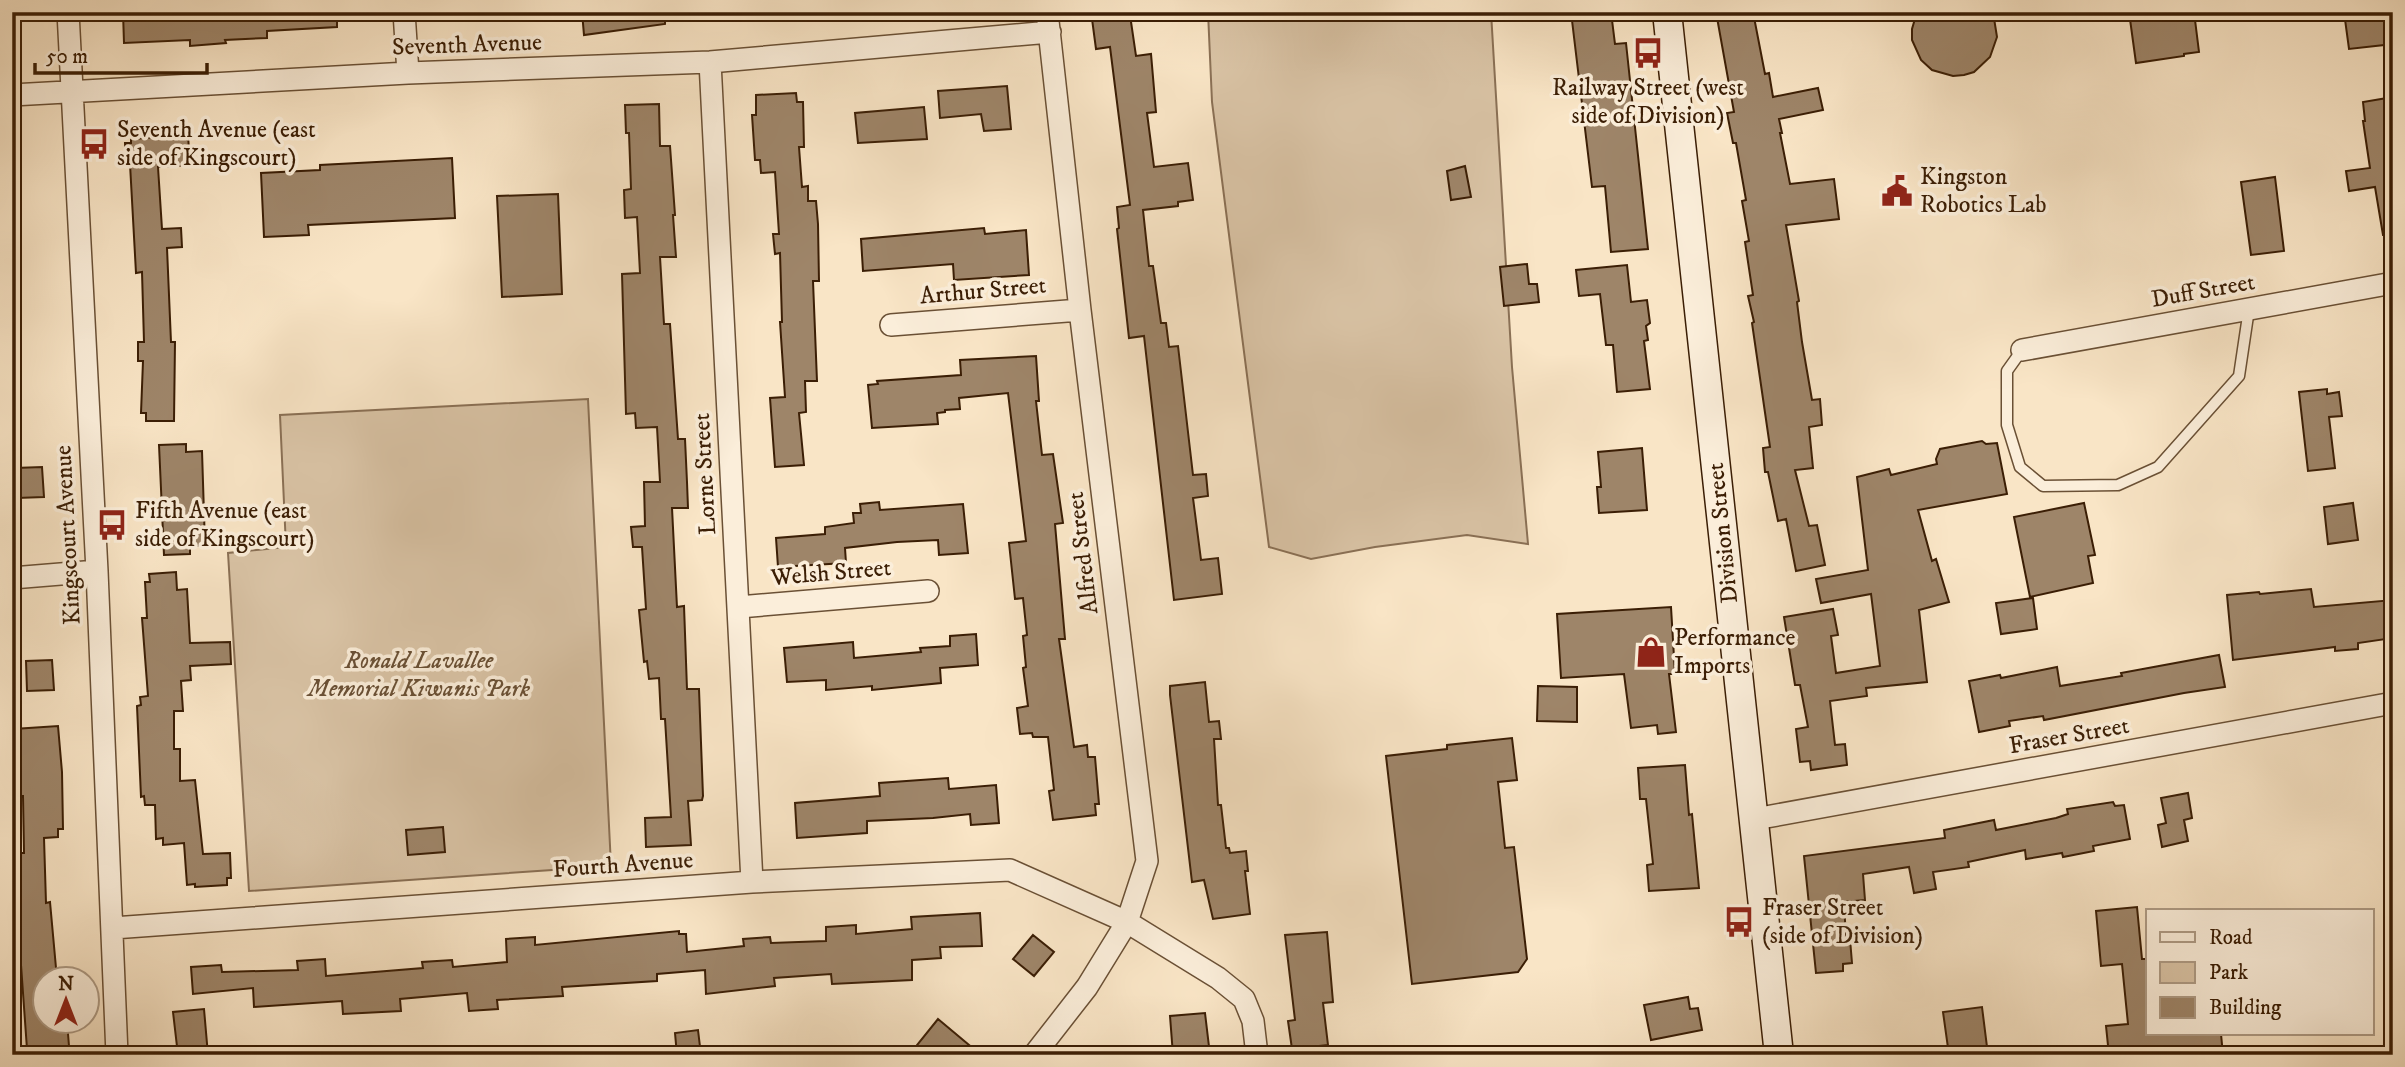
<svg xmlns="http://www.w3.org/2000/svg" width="2405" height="1067" viewBox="0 0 2405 1067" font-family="'IM FELL DW Pica',serif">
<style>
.green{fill:#d9c3a5;stroke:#8a7055;stroke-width:2}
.building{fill:#9e8569;stroke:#3b1e05;stroke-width:2}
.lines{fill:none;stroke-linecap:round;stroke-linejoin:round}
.service-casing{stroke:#6a5035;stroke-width:13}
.minor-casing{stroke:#6a5035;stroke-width:24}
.secondary-casing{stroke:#3b1e05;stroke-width:31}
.service{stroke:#fbeeda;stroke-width:10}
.minor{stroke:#fbeeda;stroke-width:21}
.secondary{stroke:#fbeeda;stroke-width:28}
.labels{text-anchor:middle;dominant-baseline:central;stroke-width:7;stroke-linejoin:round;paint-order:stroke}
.street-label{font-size:24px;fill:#3b1e05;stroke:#fbeeda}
.poi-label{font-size:24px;fill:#3b1e05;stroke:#fbeeda;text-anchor:start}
.park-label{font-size:24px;font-style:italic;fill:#6a5035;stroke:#fbeeda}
</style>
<rect width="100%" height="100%" fill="#f9e5c6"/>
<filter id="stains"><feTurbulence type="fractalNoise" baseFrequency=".00286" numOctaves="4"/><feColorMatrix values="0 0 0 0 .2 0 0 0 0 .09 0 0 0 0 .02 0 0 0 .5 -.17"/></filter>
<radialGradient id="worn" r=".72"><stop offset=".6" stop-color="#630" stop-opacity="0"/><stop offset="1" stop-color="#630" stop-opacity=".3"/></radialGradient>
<path class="green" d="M1208 12H1491L1512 367 1528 544 1467 535 1375 547 1311 559 1269 547 1212 102Z
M588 399 611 866 249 891 228 553 286 547 280 415Z"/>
<path class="building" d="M123 12H337V27L267 31V38L225 40 226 43 190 46V40L124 43Z
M582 12H665V24L584 35Z
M1571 12H1611L1615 44 1626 43 1648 249 1611 252 1605 186 1592 187Z
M1716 12H1753L1765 74 1769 73 1773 97 1818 88 1823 110 1779 119 1782 133H1780L1790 184 1834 179 1839 219 1786 225 1799 301 1797 302 1802 342 1812 400 1820 399 1822 425 1809 427 1813 468 1795 470 1809 526 1817 525 1825 565 1796 571 1786 519 1778 521 1768 472H1765L1763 448 1770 447 1752 323 1754 322 1748 296 1753 295 1745 242 1749 241 1742 201 1746 200 1736 143H1733L1727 113 1734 112Z
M1917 12H1993L1997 37 1990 57 1974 72 1964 75 1953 76 1932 70 1921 60 1912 40V29Z
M2129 12H2194L2199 52 2184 54V56L2136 63Z
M2344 12H2393V44L2349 49Z
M1130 15 1136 56 1151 54 1156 112 1147 113 1154 167 1188 163 1193 200 1178 202V206L1143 210 1149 266H1153L1161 323H1166L1169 347 1178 346 1193 475 1206 474 1208 496 1193 498 1201 560 1218 558 1222 594 1174 600 1144 336 1129 338 1117 229 1119 228 1117 207 1130 205 1110 47 1096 49 1092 19Z
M1007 86 1011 129 984 131 981 114 940 118 938 91Z
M796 93 797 102H803L804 147H799L802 187 808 186V201H816L818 224 819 281H813L817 381H805L806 412 799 413 804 465 775 467 770 398 785 397 780 322H782L780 253 775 254 773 234H779L775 172 761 173 760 160H755L752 115H756V95Z
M2393 97V234L2383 235 2375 187 2349 191 2346 171 2370 168 2363 121H2365L2363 102Z
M659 104 660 146H670L675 215H673L676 257H660L664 324H670L678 439H685L687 482 688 508H672L677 607 684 606 687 689H699L703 796 702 800 688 801 691 845 646 847 645 818 671 817 665 719H661L659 678 649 679 647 661 644 662 639 610 646 609 642 547H633L631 527 645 526 644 482H660L657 427 636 428 635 413 626 414 622 274 640 273 637 217 625 218 624 190 631 189 629 133H626L625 105Z
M924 107 927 139 858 143 855 113Z
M188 135 190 165 158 167 162 229 181 228 182 247 167 248 171 342H175L174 421H146V413H141L143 361H138V342H144L142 272 136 273 130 164H126L125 143H131V139Z
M452 158 455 218 308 225 309 235 264 237 261 173 320 170V165Z
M1465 166 1471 197 1451 200 1447 171Z
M2275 177 2284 251 2251 255 2241 182Z
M558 194 562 294 502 297 497 196Z
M984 228 985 234 1026 230 1029 275 954 280 953 264 863 271 861 239Z
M1527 264 1529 284H1537L1539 302 1504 306 1500 267Z
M1627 265 1631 302 1647 300 1650 323 1646 326 1648 340 1644 341 1650 389 1617 392 1613 345H1606L1600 294 1579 296 1576 270Z
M1036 356 1039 401H1036L1042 455 1053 454 1063 523 1055 524 1065 639H1059L1074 747 1087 745 1088 757H1095L1099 804H1095L1096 815 1053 820 1049 791 1054 790 1048 737H1033L1032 733 1020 734 1017 708 1028 706 1023 668 1026 667 1023 636 1027 635 1023 598 1015 599 1009 543 1026 541 1008 393 959 398 960 409 945 410V412L937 413 938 424 872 428 868 385 878 384 877 381 961 375 960 360Z
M2327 389V394L2339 392 2342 416 2329 417 2335 468 2308 471 2299 392Z
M1982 441 1986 444 1997 443 2007 494 1918 510 1932 561 1936 559 1949 602 1919 610 1927 682 1866 688 1867 696 1830 701 1835 745 1845 744 1847 765 1811 770 1810 761 1800 762 1796 729 1808 727 1800 685H1795L1784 617 1833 609 1838 635 1831 636 1836 673 1880 666 1871 594 1821 603 1816 579 1868 570 1857 477 1889 469 1891 475 1937 464 1936 459 1940 449Z
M186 444V452L202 451 205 545 190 546V554L164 555 159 445Z
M1642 448 1647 510 1599 513 1597 487H1601L1598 452Z
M42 467 44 497 17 498 15 468Z
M879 502 880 510 963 504 968 553 939 555 938 540 897 542 845 548 846 563 778 567 776 538 825 534V527L854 523 853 513H861L860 504Z
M2084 503 2095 555 2088 556 2093 583 2030 597 2014 517Z
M2353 503 2358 540 2328 544 2324 507Z
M176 572 177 590 187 589 190 643 230 642 231 664 190 666 191 680 181 681 183 711H174V749H180V781L195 780 203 854 230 853 231 878H227V885L195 887V884L187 885 184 843 163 845V838L156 839 155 805H145L144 796 141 797 137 706 141 705 140 697 148 696 142 618H147L145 582H150L149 574Z
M2311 589 2314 607 2393 600V638L2358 643V649L2335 651V647L2233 660 2227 595 2259 592 2260 594Z
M2033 598 2037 629 2001 634 1996 603Z
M1671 607 1675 674H1669L1676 732 1658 734 1657 725 1631 728 1624 674 1561 678 1557 614Z
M976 634 978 665 940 668 941 683 872 690V686L826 690V680L787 682 784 648 853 642 854 658 921 652 920 648 950 646V636Z
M2219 655 2225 687 2184 693 2044 720 2043 716 2009 721 2010 726 1979 732 1969 681 2000 675 2001 678 2057 667 2060 686 2122 676 2121 673Z
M52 660 54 690 27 691 26 661Z
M1205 682 1209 722 1219 721 1221 739H1214L1218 805H1221L1226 848H1229L1230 853 1246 851 1248 871H1245L1250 914 1213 919 1204 880 1192 882 1170 695V686Z
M1538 686 1577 687V722L1537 721Z
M58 726 62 772 63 829H58V837L44 838 46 903 50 902 57 979H46V1021H67L69 1046 27 1049 21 965H17L12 919V853H24L23 796H19L18 793 14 729Z
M1512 738 1517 780 1498 782 1505 848 1514 847 1527 959 1518 972 1412 984 1386 756 1447 749V745Z
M1685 765 1689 815 1692 814 1699 888 1649 891 1647 865 1653 864 1646 799H1640L1638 768Z
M948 778 949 789 996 785 999 823 971 825 970 814 933 818 867 821V833L797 838 795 803 880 796 879 783Z
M2188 793 2192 818 2184 820 2188 841 2162 847 2158 825 2166 823 2161 798Z
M2113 802 2115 806 2124 805 2130 839 2093 846 2094 851 2063 857 2062 853 2026 859 2025 850 1968 862 1969 867 1933 872 1936 889 1914 893 1909 867 1863 874 1865 900 1844 902 1846 939H1850L1852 963 1843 964V971L1816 973 1804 856 1945 838 1944 830 1994 820 1996 830 2056 818 2068 814 2067 809Z
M443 827 445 852 408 855 406 830Z
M2137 907 2142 959H2148V1034H2221L2223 1055H2109L2106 1026 2128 1024 2122 964 2101 966 2096 911Z
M980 913 982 946 940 947 941 958 912 960V980L832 984 831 974 774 978 775 986 706 994 705 970 657 974V981L562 987 563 996 497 1000 498 1009 469 1011 467 993 400 999 401 1011 343 1014 342 1001 254 1007 253 988 193 994 191 967 221 965 222 972 298 970 297 961 325 959 326 976 423 968 422 962 452 960 453 967 507 962 506 939 535 937V945L679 931V934H686L687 952 744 946 743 939 770 937 771 943 826 941V927L856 925V934L912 929 911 917Z
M1327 932 1333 1002 1323 1003 1328 1045 1292 1049 1288 1021 1295 1020 1285 935Z
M1033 935 1054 952 1034 976 1013 959Z
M1688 997 1690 1009 1698 1008 1702 1030 1651 1040 1644 1005Z
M1982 1007 1988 1055H1949L1943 1012Z
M204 1009 208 1055H178L173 1012Z
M1205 1013 1210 1055H1173L1170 1016Z
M938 1019 981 1055H930L917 1045Z
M698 1030 701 1055H677L675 1033Z"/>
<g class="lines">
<defs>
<path id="service" d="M2022 350 2007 371V425L2020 467 2043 486 2118 485 2158 467 2239 376 2249 309"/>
<path id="minor" d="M68 12 97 571 117 1055
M404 12 408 73
M710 62 752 882
M12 95 408 73 710 62 1050 32
M891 325 1080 310
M2022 350 2393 283
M12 578 97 571
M739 607 928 591
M1755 819 2393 703
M113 928 752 882 1010 870 1127 922 1218 978 1244 999 1253 1021 1257 1055
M1034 1055 1087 987 1127 922 1147 861 1080 310 1047 12"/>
<path id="secondary" d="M1667 12 1779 1055"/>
</defs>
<use href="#service" class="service-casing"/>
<use href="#minor" class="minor-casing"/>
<use href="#secondary" class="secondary-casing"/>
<use href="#service" class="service"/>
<use href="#minor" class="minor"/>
<use href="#secondary" class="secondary"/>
</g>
<defs>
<symbol id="bus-bare" viewBox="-9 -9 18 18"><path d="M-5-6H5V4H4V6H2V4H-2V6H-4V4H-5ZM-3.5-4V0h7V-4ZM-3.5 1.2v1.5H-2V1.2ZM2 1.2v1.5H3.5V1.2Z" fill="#8f2418" stroke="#fbeeda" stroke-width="2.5" paint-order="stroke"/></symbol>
<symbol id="civic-bare" viewBox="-9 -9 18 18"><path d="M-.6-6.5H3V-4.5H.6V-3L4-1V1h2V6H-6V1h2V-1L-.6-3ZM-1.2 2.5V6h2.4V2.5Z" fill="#8f2418" stroke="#fbeeda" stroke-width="2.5" paint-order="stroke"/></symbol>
<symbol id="shop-bare" viewBox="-9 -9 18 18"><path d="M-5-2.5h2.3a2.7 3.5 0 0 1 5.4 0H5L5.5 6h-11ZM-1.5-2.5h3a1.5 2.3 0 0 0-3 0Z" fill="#8f2418" stroke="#fbeeda" stroke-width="2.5" paint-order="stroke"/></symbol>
</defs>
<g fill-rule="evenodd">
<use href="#bus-bare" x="1626" y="31" width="44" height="44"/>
<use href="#bus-bare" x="72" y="122" width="44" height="44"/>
<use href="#civic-bare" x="1875" y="169" width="44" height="44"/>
<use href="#bus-bare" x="90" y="503" width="44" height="44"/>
<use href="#shop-bare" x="1629" y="630" width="44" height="44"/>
<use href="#bus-bare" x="1717" y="900" width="44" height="44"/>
</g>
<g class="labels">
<g class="street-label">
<text transform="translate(467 45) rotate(-2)">Seventh Avenue</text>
<text transform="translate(983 291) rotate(-5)">Arthur Street</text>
<text transform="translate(2203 291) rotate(-10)">Duff Street</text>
<text transform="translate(705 474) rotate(-93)">Lorne Street</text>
<text transform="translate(1723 533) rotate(-96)">Division Street</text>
<text transform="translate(68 535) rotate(-93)">Kingscourt Avenue</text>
<text transform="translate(1083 553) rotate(-97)">Alfred Street</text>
<text transform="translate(831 573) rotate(-5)">Welsh Street</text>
<text transform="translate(2069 736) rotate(-10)">Fraser Street</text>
<text transform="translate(623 865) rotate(-4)">Fourth Avenue</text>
</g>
<g class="poi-label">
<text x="1648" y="88" text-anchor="middle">Railway Street (west<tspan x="1648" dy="28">side of Division)</tspan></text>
<text x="117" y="130">Seventh Avenue (east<tspan x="117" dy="28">side of Kingscourt)</tspan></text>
<text x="1920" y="177">Kingston<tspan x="1920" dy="28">Robotics Lab</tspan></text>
<text x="135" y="511">Fifth Avenue (east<tspan x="135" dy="28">side of Kingscourt)</tspan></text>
<text x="1674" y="638">Performance<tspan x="1674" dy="28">Imports</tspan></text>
<text x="1762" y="908">Fraser Street<tspan x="1762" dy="28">(side of Division)</tspan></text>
</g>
<g class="park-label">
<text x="419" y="661">Ronald Lavallee<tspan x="419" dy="28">Memorial Kiwanis Park</tspan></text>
</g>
</g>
<rect width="2405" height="1067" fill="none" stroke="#f9e5c6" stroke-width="42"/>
<rect x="14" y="14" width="2377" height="1039" fill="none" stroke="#3b1e05" stroke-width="3.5"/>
<rect x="21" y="21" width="2363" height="1025" fill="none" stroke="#3b1e05" stroke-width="2"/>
<rect x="2146" y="909" width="228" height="126" fill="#fbeeda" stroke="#ae9b85" stroke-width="2"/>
<rect x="2160" y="932" width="35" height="10" fill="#fbeeda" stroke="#ae9b85" stroke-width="2"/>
<text x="2209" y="944" font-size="21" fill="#3b1e05">Road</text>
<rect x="2160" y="962" width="35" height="21" fill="#d9c3a5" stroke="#ae9b85" stroke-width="2"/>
<text x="2209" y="979" font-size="21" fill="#3b1e05">Park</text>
<rect x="2160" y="997" width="35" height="21" fill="#9e8569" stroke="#ae9b85" stroke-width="2"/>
<text x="2209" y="1014" font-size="21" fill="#3b1e05">Building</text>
<g transform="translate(66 1000)"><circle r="33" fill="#fbeeda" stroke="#ae9b85" stroke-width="2"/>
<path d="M0-5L12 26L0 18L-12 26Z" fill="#8f2418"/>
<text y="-10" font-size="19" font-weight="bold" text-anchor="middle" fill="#3b1e05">N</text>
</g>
<path d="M35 63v10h172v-10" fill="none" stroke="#3b1e05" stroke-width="3.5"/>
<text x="46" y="63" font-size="21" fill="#3b1e05" stroke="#fbeeda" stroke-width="5" paint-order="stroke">50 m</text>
<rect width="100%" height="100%" filter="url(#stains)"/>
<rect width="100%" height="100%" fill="url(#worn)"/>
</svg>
